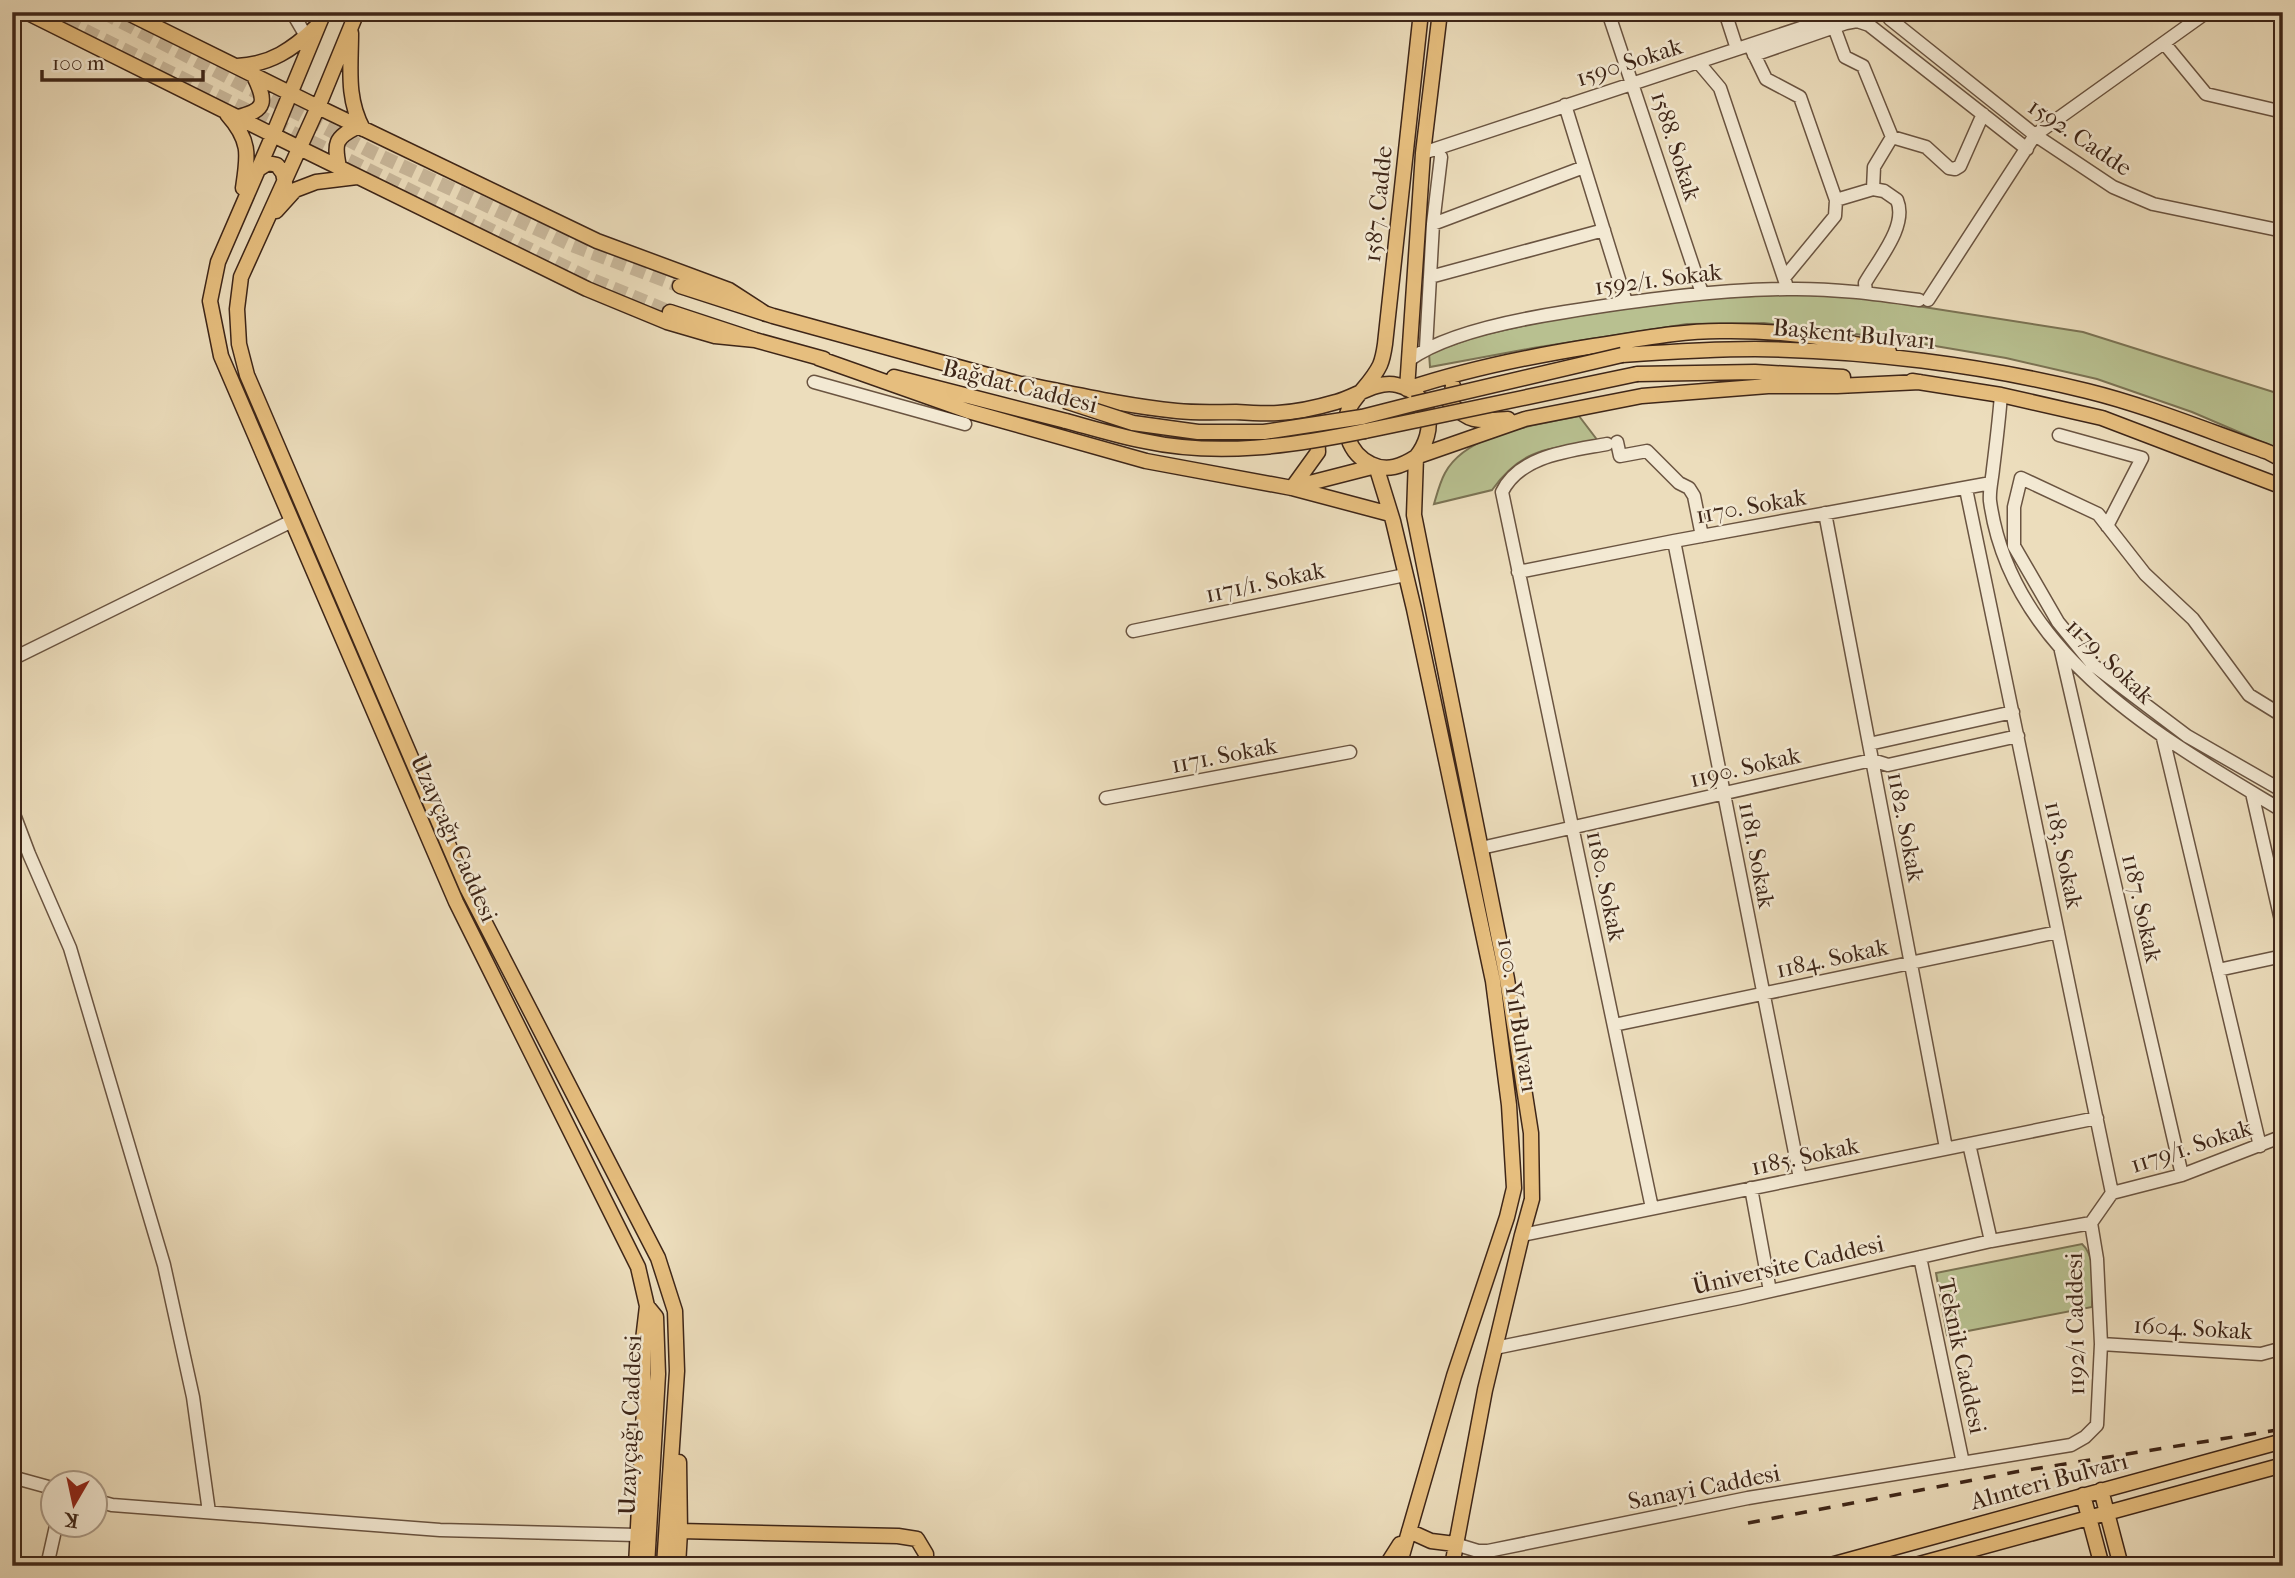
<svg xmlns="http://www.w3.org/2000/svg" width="2295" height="1578" viewBox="0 0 2295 1578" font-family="'IM FELL French Canon',serif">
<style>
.green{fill:#b8c090;stroke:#7b7354;stroke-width:2}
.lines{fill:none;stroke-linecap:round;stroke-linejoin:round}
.major-tunnel{stroke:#c9b89b;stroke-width:14;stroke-dasharray:14 7;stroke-linecap:butt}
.minor-casing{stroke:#6a5441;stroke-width:15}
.major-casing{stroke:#3e2618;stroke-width:17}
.minor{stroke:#f3e9d3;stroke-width:12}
.major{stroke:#e6be7e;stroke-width:14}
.rail{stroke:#3e2618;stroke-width:3.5;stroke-dasharray:12 12;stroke-linecap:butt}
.major-bridge-casing{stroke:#3e2618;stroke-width:17;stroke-linecap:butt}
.major-bridge{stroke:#e6be7e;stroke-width:14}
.labels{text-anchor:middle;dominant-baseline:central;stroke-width:5;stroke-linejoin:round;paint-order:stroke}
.street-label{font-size:24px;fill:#3e2618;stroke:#f3e9d3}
</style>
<rect width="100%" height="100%" fill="#ecddbc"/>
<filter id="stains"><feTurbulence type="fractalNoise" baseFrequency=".00286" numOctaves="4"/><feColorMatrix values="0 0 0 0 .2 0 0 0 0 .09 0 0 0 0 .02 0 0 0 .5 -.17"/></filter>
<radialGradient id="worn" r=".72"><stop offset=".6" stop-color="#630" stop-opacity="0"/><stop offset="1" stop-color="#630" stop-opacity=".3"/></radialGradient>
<path class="green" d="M1792 294 1866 298 2083 332 2283 395V451L2192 412 2097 379 2006 358 1888 338 1764 323 1687 324 1533 348 1430 367 1429 353 1478 336 1549 320 1677 300Z
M1579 416 1598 441C1549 449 1523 447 1492 490L1434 504C1437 494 1440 482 1445 473 1467 432 1538 425 1579 416Z
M2082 1244C2097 1257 2092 1288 2092 1307L1947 1335 1936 1273Z"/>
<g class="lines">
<path class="major-tunnel" d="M47 12 590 279 670 312
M103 12 374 153 572 245 680 286"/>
<defs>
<path id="minor" d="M292 12 306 36
M1608 12 1702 293
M1725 12 1737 49
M1885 12 1890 19 2035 135 2113 187 2153 204 2283 231
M1834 27 1845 57 1863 66 1892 137 1874 167 1873 189 1836 200
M2164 43 2206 94 2283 112
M1752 50 1766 79 1800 97 1836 200 1835 216 1784 278
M1754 55 1846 23 1857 21 1869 25 2027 149
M1698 62 1720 88 1786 284
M1565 105 1626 302
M1892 137 1926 147 1949 168 1955 169 1960 166 1983 114
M1423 153 1849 12
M1433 224 1584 167
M1430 277 1604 230
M1866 292 1865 283C1878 260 1908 226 1897 200L1884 191 1873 189
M1928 300 2035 135 2207 12
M1426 348 1433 224 1441 157
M1409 360C1446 333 1520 319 1565 312 1639 300 1713 290 1787 289 1832 288 1876 294 1919 300
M814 382 965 424
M2001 395C1999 420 1996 445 1993 469 1992 480 1989 491 1990 501 2011 655 2163 739 2283 811
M2059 435 2142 458 2107 526
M1617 442 1620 456 1647 451 1679 483 1689 488 1694 496 1702 536
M1607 444C1570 451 1520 455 1502 492L1652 1208
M1966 489 2112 1193 2091 1223
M1825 513 1946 1148
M1674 541 1800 1178
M1518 572 1674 541 1991 483
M1133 631 1405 575
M2061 651 2182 1175
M12 659 292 521
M2283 716 2249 695 2193 619 2145 574 2098 514 2021 478 2014 507V546L2058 622 2093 665 2187 736 2283 791
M2163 738 2260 1146
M1869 744 2013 712
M2252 793 2283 929
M1106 798 1350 752
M12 809 29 854 70 948 164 1265 193 1397 209 1512
M1481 848 1872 760 1888 765 2018 736
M2218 970 2283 956
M1614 1025 2058 932
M1969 1144 1991 1241
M1751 1188 1770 1291
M2112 1193 2182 1175 2283 1136
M1522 1235 2097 1118
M1920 1257 1963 1463
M2101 1344 2261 1354 2283 1348
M1495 1348 1740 1298 1991 1241 2091 1223
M12 1477 52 1488
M94 1500 112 1505 440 1530 637 1535
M1455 1544 1478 1551H1488L1748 1498 2071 1445 2085 1437 2097 1425 2101 1344 2097 1259 2091 1223
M47 1566 56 1526"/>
<path id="major" d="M26 12 273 135 218 262 210 301 221 356 456 902 638 1267 647 1306 656 1317 658 1374 647 1566
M126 12 318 107 241 277 237 309 239 344 247 375 467 888 658 1258 675 1311 677 1371 664 1566
M324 12 273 135 587 289 667 322 715 336 755 340
M357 12 318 107 597 241 729 290 766 314
M1421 12 1385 344C1384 351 1383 358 1380 365 1373 380 1360 391 1351 405 1339 426 1349 454 1371 464 1387 472 1402 466 1416 457L1525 419 1642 396 1768 386H1837L1920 382
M351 33C351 67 346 98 363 129
M237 66C270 65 293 49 316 27
M227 114C251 141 248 155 243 188
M238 117C267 110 266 101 254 76
M339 167C334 143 335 138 357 127
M257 170 268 163 277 165 283 173 285 183
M276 211 295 190 316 182 357 177
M680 286 773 316 1031 387
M670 312 755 340 824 359
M1622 355C1666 352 1711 349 1755 349 1863 350 1982 365 2087 391 2148 406 2208 431 2268 452L2283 460
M818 358 968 411 1146 461 1292 488 1390 514
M1637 374 1755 372 1843 377
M894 377 1066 421
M1912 381 2001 395 2102 418 2283 487
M1024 384C1074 394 1125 406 1177 411 1196 413 1216 412 1236 412 1250 413 1264 414 1278 413 1297 412 1319 407 1336 402 1356 397 1376 380 1397 385 1433 394 1437 431 1416 457
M1453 386 1450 403C1471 424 1479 421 1508 419
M1407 389C1467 369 1531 356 1594 346 1635 340 1678 331 1720 331 1777 330 1834 337 1889 352
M1407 389 1423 153 1440 12
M1362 417 1413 404
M1365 431 1418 420
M1416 457 1414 515 1507 979 1531 1133 1532 1199 1522 1235 1485 1390 1452 1566
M1376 466 1393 521 1414 609 1493 981 1509 1105 1514 1188 1507 1217 1454 1376 1399 1566
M1294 487 1376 466
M1292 488 1318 452 1317 431
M2101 1490 2121 1566
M2083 1495 2102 1566
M680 1531 898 1536 917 1539 926 1554V1566
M1409 1531 1431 1541 1455 1544
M636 1566 644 1409 643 1340 647 1306
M678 1566 680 1531 679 1462
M1386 1566 1400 1544
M1827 1566 2283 1441
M1912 1566 2283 1465"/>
</defs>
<use href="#minor" class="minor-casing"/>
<use href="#major" class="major-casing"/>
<use href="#minor" class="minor"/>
<use href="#major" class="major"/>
<path class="rail" d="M1748 1523 2015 1472 2283 1429"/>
<defs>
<path id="major-bridge" d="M1065 401 1133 423 1198 432H1264L1362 417
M1413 404 1622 355
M1418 420 1637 374
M1066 421C1092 428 1118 436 1144 441 1218 457 1292 446 1365 431"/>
</defs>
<use href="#major-bridge" class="major-bridge-casing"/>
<use href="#major-bridge" class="major-bridge"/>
</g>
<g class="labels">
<g class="street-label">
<text transform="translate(1629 62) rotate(-18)">1590 Sokak</text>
<text transform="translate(2080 137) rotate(34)">1592. Cadde</text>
<text transform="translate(1676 146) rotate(72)">1588. Sokak</text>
<text transform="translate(1378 204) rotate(-84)">1587. Cadde</text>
<text transform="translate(1658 279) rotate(-7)">1592/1. Sokak</text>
<text transform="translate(1854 334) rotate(5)">Başkent Bulvarı</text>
<text transform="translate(1020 386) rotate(14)">Bağdat Caddesi</text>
<text transform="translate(1751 506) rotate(-10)">1170. Sokak</text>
<text transform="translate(1265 582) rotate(-12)">1171/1. Sokak</text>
<text transform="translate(2110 661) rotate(44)">1179. Sokak</text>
<text transform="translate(1224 755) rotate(-11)">1171. Sokak</text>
<text transform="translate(1745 767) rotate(-13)">1190. Sokak</text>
<text transform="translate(1906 827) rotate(79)">1182. Sokak</text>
<text transform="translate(454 838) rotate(66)">Uzayçağı Caddesi</text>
<text transform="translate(1757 855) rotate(79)">1181. Sokak</text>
<text transform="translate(2064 855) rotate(78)">1183. Sokak</text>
<text transform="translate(1606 886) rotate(78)">1180. Sokak</text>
<text transform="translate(2142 908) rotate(77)">1187. Sokak</text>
<text transform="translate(1832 958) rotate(-12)">1184. Sokak</text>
<text transform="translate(1518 1015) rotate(81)">100. Yıl Bulvarı</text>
<text transform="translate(2191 1146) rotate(-18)">1179/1. Sokak</text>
<text transform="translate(1805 1156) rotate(-12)">1185. Sokak</text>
<text transform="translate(1788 1265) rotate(-13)">Üniversite Caddesi</text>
<text transform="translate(2075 1324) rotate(-91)">1192/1 Caddesi</text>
<text transform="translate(2193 1328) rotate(3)">1604. Sokak</text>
<text transform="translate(1962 1356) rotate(78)">Teknik Caddesi</text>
<text transform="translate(630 1425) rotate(-88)">Uzayçağı Caddesi</text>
<text transform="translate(2049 1481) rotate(-15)">Alınteri Bulvarı</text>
<text transform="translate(1704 1487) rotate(-11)">Sanayi Caddesi</text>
</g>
</g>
<rect width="2295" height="1578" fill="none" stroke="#ecddbc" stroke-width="42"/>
<rect x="14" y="14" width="2267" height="1550" fill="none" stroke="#3e2618" stroke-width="3.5"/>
<rect x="21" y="21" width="2253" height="1536" fill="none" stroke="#3e2618" stroke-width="2"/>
<g transform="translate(74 1504) rotate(189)"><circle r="33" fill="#f3e9d3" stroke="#ab9b88" stroke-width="2"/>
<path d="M0-5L12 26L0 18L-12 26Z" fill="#8f2418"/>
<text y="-10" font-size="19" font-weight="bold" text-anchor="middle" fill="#3e2618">K</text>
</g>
<path d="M42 70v10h161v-10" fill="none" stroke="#3e2618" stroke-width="3.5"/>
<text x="52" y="70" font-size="21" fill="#3e2618" stroke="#f3e9d3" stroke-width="5" paint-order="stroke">100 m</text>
<rect width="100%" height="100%" filter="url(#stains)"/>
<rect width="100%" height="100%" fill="url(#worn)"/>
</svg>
